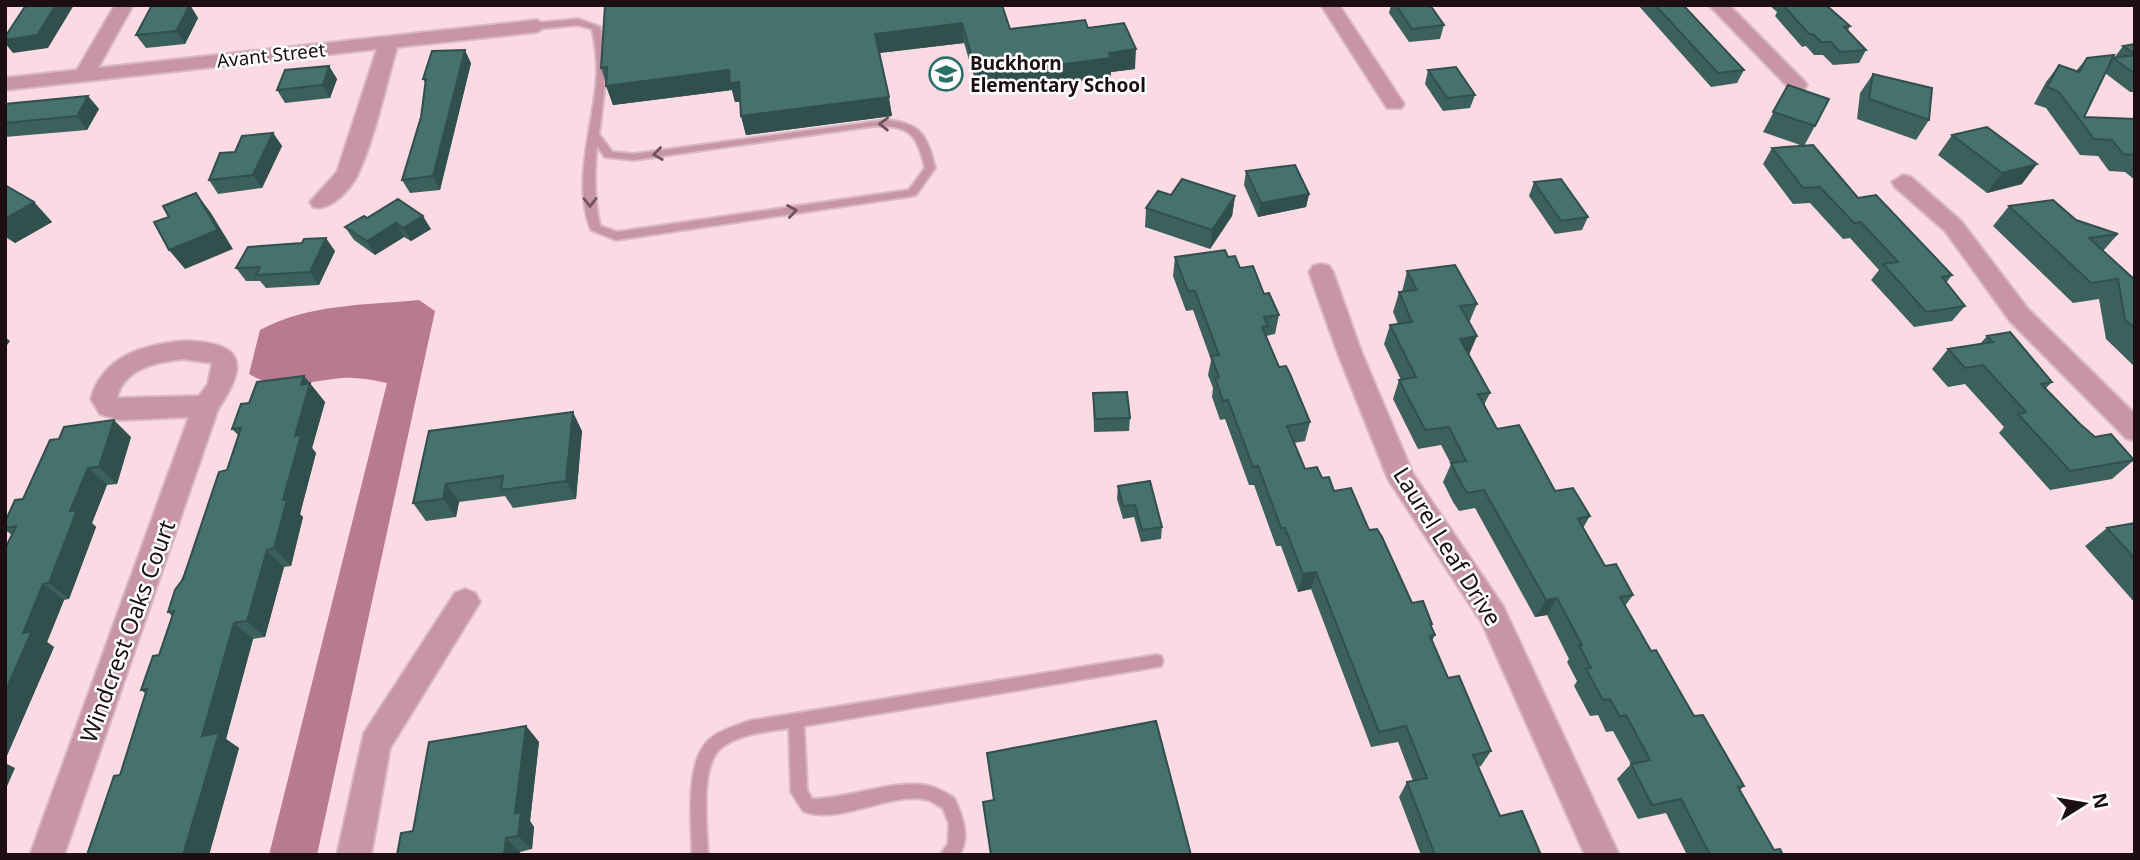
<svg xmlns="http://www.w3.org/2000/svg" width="2140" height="860" viewBox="0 0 2140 860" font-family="'Noto Sans',sans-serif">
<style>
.water{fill:#b87a8e}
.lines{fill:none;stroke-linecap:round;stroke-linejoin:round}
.lane-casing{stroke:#d8b9c3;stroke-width:4}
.street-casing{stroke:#d8b9c3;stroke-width:4}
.lane{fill:#c795a5;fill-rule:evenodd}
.street{fill:#c795a5;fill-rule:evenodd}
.wall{fill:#3c615d}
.shaded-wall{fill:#314f4c}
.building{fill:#46716c;stroke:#314f4c;stroke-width:2}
.oneway{stroke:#72525c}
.labels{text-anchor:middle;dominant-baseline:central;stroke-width:5;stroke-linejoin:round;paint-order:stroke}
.far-street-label{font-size:19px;fill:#1c0e13;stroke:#fff}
.far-poi-label{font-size:19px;font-weight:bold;fill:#1c0e13;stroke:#fff;text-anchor:start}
.street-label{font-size:23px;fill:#1c0e13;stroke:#fff}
</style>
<rect width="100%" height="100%" fill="#fcdae4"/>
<path class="water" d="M419 300 435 311 317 855H269L387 383C372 380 357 377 342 378 308 381 280 392 249 374L260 330C308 304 365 305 419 300Z"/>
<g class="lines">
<defs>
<path id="lane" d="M578 19 600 27C609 63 604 97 599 134L612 152 634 154 887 120C921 123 928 137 935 168L916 195 912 196 616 240 591 230C571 181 595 123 597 72 597 57 595 43 592 29L578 25 537 29 533 26 537 23ZM874 126C910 125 917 134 925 168L909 190 617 232 600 226C594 199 594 173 597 146L605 157 634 160Z
M1156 655 1161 656 1163 661 1161 666 1156 667 804 726 807 790 812 799C848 799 896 778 929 786 938 788 946 793 954 798 962 815 971 837 959 855H940L948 844 949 824 943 808C939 806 933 802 929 800 892 790 838 826 803 811L791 792 789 728C766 732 740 733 721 748 699 766 707 829 708 855H692C692 824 684 761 710 739 720 730 736 726 749 721Z"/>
<path id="street" d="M115 5H133L98 68 537 20 546 26 537 32 397 47C385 88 376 134 358 174 351 189 330 212 313 207L310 202 337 172 377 49 5 90V78L77 70Z
M1321 5H1339L1404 104 1401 108H1387Z
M1709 5H1729L1804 81 1807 85 1804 89H1790Z
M1903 175 1911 177 1961 221 2028 309 2135 414V441L2126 438 2010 321 1945 231 1895 187 1892 182Z
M1321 264 1329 266 1333 272 1361 351 1413 474 1503 606 1619 855H1585L1482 623 1388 479 1337 351 1309 272 1313 266Z
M183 341C241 342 251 361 218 409L64 855H30L189 417 120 420 100 414 91 399C103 356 143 345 183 341ZM183 359 212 363 208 384 199 396 117 398C124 368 156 362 183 359Z
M465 589 475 593 480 602 390 748 371 855H337L364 733 455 593Z"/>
</defs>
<use href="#lane" class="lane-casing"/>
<use href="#street" class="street-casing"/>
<use href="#lane" class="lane"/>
<use href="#street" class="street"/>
</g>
<path class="wall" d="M190 5 198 18 185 44 146 48 136 35Z
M1002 5 1010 29 1088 28 1135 69 1111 72V77L1005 91 1003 87 978 90 964 43 880 53 892 116 746 135 741 116 740 102H735L732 90 613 105 601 68Z
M1391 5H1430L1444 25 1440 39 1409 42 1389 13Z
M1638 5H1683L1744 70 1737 83 1711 87Z
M1769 5H1826L1850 26 1848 30 1866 50 1859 63 1833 65 1823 55H1814L1806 46 1802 47 1775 16 1777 12Z
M2135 44V92H2130L2105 73 2084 117 2135 119V180L2125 172 2109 171 2098 156 2080 155 2046 108 2034 104 2046 82 2059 65 2076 71 2087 58H2114L2123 46Z
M471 63 440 190 410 193 402 180 421 117 425 83 423 79Z
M329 66 337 79 330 98 285 103 277 90Z
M1428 70 1475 95 1470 108 1443 111 1425 84Z
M1873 74 1929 120 1916 140 1857 119 1860 93Z
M1788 85 1815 126 1804 146 1858 198 1952 275 1946 283 1965 306 1952 321 1914 327 1871 280 1879 270 1850 238 1843 239 1810 203 1793 204 1763 164 1772 148 1803 146 1763 132Z
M88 96 99 109 87 130 5 137V104Z
M273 133 282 146 262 188 218 194 209 180 235 152Z
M1952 135 2022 184 1987 193 1938 155Z
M1246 171 1309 194 1306 207 1258 217 1244 185Z
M1534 182 1588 217 1582 230 1555 234 1529 196Z
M5 185 34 202 52 222 15 243 5 237Z
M1171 195 1235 196 1232 216 1210 249 1145 227 1146 208Z
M2009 206 2076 220 2118 234 2103 251 2135 280V367L2106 339 2099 299 2073 303 1993 226Z
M367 218 431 229 411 241 404 237 375 255 354 240 345 227Z
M335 251 319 285 266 288 260 281H246L236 268Z
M1175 257H1228L1264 294 1279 315 1275 334 1266 336 1279 367 1310 422 1305 441 1294 443 1305 469 1322 478 1369 530 1412 603 1432 624 1431 627 1435 635 1432 641 1448 678 1491 751 1481 766 1478 767 1500 816 1541 855H1421L1399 797 1407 782 1413 781 1398 742 1371 747 1311 589 1298 592 1281 546H1276L1254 485H1249L1225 419 1220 420 1212 397 1213 388 1208 375 1211 360 1193 310 1186 311 1173 276Z
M1407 271 1477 304 1469 323V356L1490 393 1484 405 1497 429 1555 491 1590 516 1583 528 1605 566 1633 595 1625 606 1651 651 1694 716 1744 786 1740 790 1774 850 1783 855H1687L1666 813 1638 819 1617 779 1631 764 1613 731 1606 732 1598 715 1590 716 1574 686 1577 681 1567 662 1569 659 1547 615 1535 617 1475 508 1459 511 1453 502 1443 482 1451 464 1441 445 1418 449 1393 399 1399 380H1401L1384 344 1390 325 1398 324 1393 312 1399 292H1402Z
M1987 336 2052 382 2046 388 2080 424 2095 437 2134 460 2112 479 2050 490 1999 433 2004 427 1965 384 1948 387 1932 369 1948 349 1980 344Z
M304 376 325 402 312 448 316 453 300 514 303 517 291 566 284 567 265 637 253 639 226 739 239 748 209 855H87L120 775 146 694 141 690 159 655 172 616 168 612 227 470 238 435 232 429 249 403Z
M1093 393 1130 418 1129 431 1094 432Z
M429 431H582L576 499 513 508 505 496 459 502 456 517 426 521 413 503Z
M131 437 117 484 107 485 92 523 96 527 69 599 64 600 47 642 54 647 5 760V549L12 535 5 530V522L23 499Z
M1118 486 1162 527 1161 539 1141 542 1134 517 1123 519 1117 499Z
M2135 523V603L2085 546 2107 528Z
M526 726 539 742 530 821 534 827 532 849 520 852V855H397L413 831Z"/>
<path class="shaded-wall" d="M56 5H74L48 48 13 53 5 43V40Z
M190 5 198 18 185 44 176 31Z
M962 23 964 43 878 53 875 34Z
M1136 49 1135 69 1111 72V77L1005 91 1004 72 1109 53Z
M465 50 471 63 440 190 433 176Z
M329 66 337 79 330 98 323 85Z
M1002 67 1003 87 978 90 976 71Z
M729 70 739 82 744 101 735 102 732 90 613 105 606 86Z
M88 96 99 109 87 130 77 116Z
M889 97 892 116 746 135 741 116Z
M273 133 282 146 262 188 253 175Z
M2037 164 2022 184 1987 193 2002 173Z
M196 193 211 213 233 249 185 269 169 250Z
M1309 194 1306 207 1258 217 1261 203Z
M1235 196 1232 216 1210 249 1212 230Z
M34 202 52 222 15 243 5 233V219Z
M423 216 431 229 411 241 403 228Z
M396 223 404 237 375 255 367 241Z
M326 238 335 251 319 285 310 272Z
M1477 336 1469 355 1460 339Z
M5 337 10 341 5 348Z
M304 376 325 402 312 448 316 453 300 514 303 517 291 566 274 548 295 436 301 385Z
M573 412 582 431 576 499 566 481Z
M114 420 131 437 117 484 99 467Z
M88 468 107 485 92 523 96 527 69 599 49 583 70 511Z
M446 484 459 502 456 517 443 499Z
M267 550 284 567 265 637 247 621Z
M1316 572 1311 589 1298 592 1303 574Z
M43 584 64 600 47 642 54 647 5 760V692L23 633Z
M1557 598 1547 615 1535 617 1546 600Z
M234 623 253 639 226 739 239 748 209 855H183L202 736Z
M526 726 539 742 530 821 534 827 532 849 518 836 515 813Z
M5 763 15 768 5 791Z
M506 838 520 852V855H504Z"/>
<path class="building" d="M26 5H56L37 35 5 40V37Z
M152 5H190L176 31 136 35Z
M605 5H1002L1010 29 1085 20 1088 28 1124 23 1136 49 1109 53 1111 58 1004 72 1002 67 976 71 962 23 875 34 889 97 741 116 739 82 730 83 729 70 606 86 607 67 601 68Z
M1396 5H1430L1444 25 1412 29Z
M1655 5H1683L1744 70 1718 73Z
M1783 5H1826L1850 26 1844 27 1866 50 1840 52 1831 42H1821L1813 34H1809Z
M2135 44V54L2123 46Z
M465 50 433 176 402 180 421 117 426 79H423L432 51Z
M2114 55 2084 117 2135 119V155L2123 154 2112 140 2094 139 2059 92 2047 87 2059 65 2079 72 2087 58Z
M2135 55V74L2113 58Z
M329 66 323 85 277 90 285 70Z
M1456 67 1475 95 1447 98 1428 70Z
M1873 74 1932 88 1929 120 1869 99Z
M1788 85 1829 99 1815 126 1773 112Z
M88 96 77 116 5 123V104Z
M1987 127 2037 164 2002 173 1952 135Z
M273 133 253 175 209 180 220 153 235 152 242 136Z
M1813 145 1858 198 1876 195 1952 275 1942 277 1965 306 1926 312 1883 264 1898 262 1861 222 1854 223 1820 187 1803 188 1772 148Z
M1295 165 1309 194 1261 203 1246 171Z
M1182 179 1235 196 1212 230 1146 208 1158 191 1171 195Z
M1561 179 1588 217 1561 221 1534 182Z
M5 185 34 202 5 219Z
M196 193 218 230 169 250 154 222 169 217 163 206Z
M398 199 423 216 403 228 396 223 367 241 345 227 364 216 367 218Z
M2053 200 2076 220 2118 234 2089 238 2135 280V328L2125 320 2118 279 2091 283 2009 206Z
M326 238 310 272 256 275 260 267 236 268 248 247 302 243 304 239Z
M1225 250 1228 257 1235 256 1240 268 1253 266 1264 294 1269 293 1279 315 1264 317 1268 326 1262 327 1279 367 1286 366 1290 374 1310 422 1287 426 1305 469 1317 467 1322 478 1329 477 1334 491 1351 488 1369 530 1377 529 1382 537 1412 603 1423 601 1432 624H1430L1435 635 1430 636 1448 678 1459 676 1491 751 1473 755 1500 816 1522 811 1541 855H1435L1407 782 1427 778 1406 726 1379 732 1316 572 1303 574 1285 528H1281L1258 466 1253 467 1228 400 1223 401 1215 378 1219 377 1211 356 1219 355 1195 291H1188L1175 257Z
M1455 265 1477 304 1460 306 1477 336 1460 339 1490 393 1478 394 1497 429 1519 425 1555 491 1573 488 1590 516 1578 519 1605 566 1616 564 1633 595 1620 597 1651 651 1656 650 1694 716 1703 715 1744 786 1738 787 1774 850 1780 849 1783 855H1710L1681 799 1652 805 1631 764 1650 760 1626 715 1620 717 1610 699 1603 700 1586 669 1591 668 1579 645H1582L1557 598 1546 600 1484 490 1467 493 1461 483 1451 463 1466 461 1449 427 1425 430 1399 380 1416 377 1390 325 1412 322 1399 292 1417 290 1407 271Z
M2010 332 2052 382 2041 384 2080 424 2095 437 2111 434 2134 460 2070 471 2018 414 2026 412 1983 365 1965 368 1948 349 1993 342 1987 336Z
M304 376 301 385 310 383 295 436 301 435 283 500H287L274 548 267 550 247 621 234 623 202 736 219 733 183 855H87L114 776 120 775 147 689 141 690 153 656 159 655 174 611 168 612 175 590 183 579 219 472 227 470 241 428 232 429 241 404 249 403 257 382Z
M1127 392 1130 418 1095 419 1093 393Z
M573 412 566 481 501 490 503 476 446 484 443 499 413 503 429 431Z
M114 420 99 467 88 468 70 511 77 510 49 583 43 584 23 633 32 631 5 692V549L16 526 5 528V522L15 500 23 499 50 440 59 439 64 427Z
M1150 481 1162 527 1142 530 1135 505 1123 506 1118 486Z
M2135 523V559L2107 528Z
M1156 721 1191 855H991L983 802 994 800 987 753Z
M526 726 515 813 521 812 518 836 506 838 504 855H397L401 833 413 831 429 742Z"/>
<defs><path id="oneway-chevron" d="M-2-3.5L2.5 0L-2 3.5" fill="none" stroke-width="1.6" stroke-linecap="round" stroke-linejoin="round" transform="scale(1.75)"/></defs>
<g class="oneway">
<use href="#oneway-chevron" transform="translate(884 124) rotate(-179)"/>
<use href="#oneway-chevron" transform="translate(658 154) rotate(172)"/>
<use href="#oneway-chevron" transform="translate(590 202) rotate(90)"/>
<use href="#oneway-chevron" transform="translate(792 211) rotate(-8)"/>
</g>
<defs>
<symbol id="school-ring" viewBox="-11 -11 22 22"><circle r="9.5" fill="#fff" stroke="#28716a" stroke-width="1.5"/><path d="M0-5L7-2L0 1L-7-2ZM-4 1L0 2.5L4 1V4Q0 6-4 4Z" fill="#28716a"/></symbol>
</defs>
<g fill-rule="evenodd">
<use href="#school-ring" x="927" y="55" width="38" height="38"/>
</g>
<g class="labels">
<g class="far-street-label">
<text transform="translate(271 55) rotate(-6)">Avant Street</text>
</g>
<g class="far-poi-label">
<text x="970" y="63">Buckhorn<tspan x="970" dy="22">Elementary School</tspan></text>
</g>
<g class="street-label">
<text transform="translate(1448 546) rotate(58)">Laurel Leaf Drive</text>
<text transform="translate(127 631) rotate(-70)">Windcrest Oaks Court</text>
</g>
</g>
<rect width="2140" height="860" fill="none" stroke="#1c0e13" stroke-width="14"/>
<g transform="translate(2084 804) rotate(79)" stroke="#ffffff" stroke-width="5" paint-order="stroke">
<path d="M0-5L12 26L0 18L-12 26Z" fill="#1c0e13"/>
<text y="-10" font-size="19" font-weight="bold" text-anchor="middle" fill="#1c0e13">N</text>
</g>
</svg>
